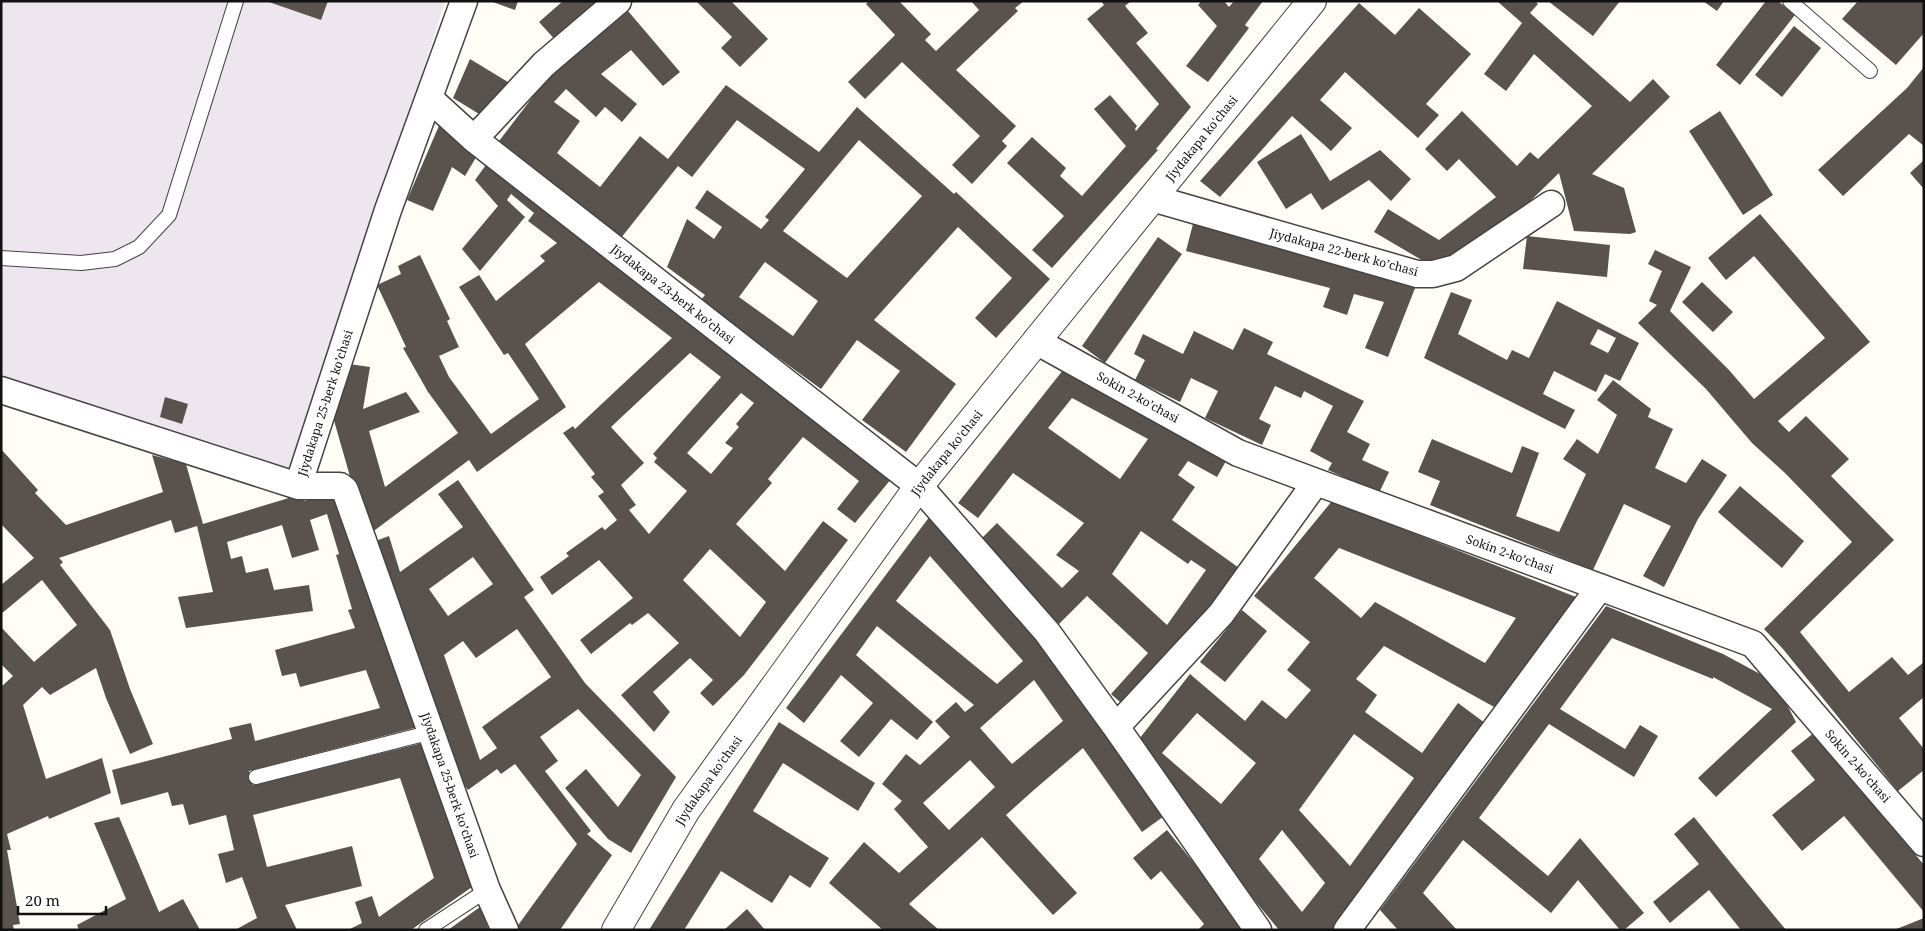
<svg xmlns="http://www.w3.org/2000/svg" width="1925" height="931" viewBox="0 0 1925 931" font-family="'Noto Serif',serif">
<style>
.industrial{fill:#eee6ef}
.building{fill:#5a524d;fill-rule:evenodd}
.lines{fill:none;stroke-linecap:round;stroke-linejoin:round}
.service-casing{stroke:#444;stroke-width:16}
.minor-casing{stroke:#444;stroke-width:29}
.tertiary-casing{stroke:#444;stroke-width:30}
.service{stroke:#fff;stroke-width:14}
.minor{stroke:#fff;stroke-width:26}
.tertiary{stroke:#fff;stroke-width:28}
.labels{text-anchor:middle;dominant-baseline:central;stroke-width:5;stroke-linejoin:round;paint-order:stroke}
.street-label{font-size:12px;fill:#111;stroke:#fff}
</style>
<rect width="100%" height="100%" fill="#fffdf5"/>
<path class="industrial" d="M1 1H445L296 471 1 378Z"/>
<path class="building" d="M266 1H328L321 20Z
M490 1H518L515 10Z
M563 1H606L558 43 539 22Z
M696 1H731L768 39 740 67 721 48 732 37Z
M869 1H899L931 34 925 40 936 51 979 10 971 1H1024L1015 8 1018 11 956 70 1016 126 1002 141 1007 146 972 184 952 165 980 136 902 62 865 99 848 82 895 35 866 4Z
M1101 1H1131L1125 6 1148 33 1136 43 1191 107 1156 149 1158 150 1052 268 1032 250 1064 216 1007 163 1032 137 1066 168 1060 176 1082 196 1126 146 1094 109 1110 95 1137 126 1135 129 1136 131 1159 104 1087 19 1104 5Z
M1199 1H1224L1229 7 1234 1H1263L1245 25 1249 28 1208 82 1186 66 1217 26 1198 5 1200 3Z
M1497 1H1535L1538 4 1530 13 1630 102 1653 79 1670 97 1592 174 1624 188 1636 232 1630 234 1574 231 1559 173 1515 216 1455 262H1425L1374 232 1388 209 1439 240 1496 197 1459 159 1447 171 1425 149 1462 111 1517 166 1530 152 1538 159 1592 106 1534 54 1506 91 1484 74 1522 23Z
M1548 1H1620L1593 36Z
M1703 1H1724L1717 11Z
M1766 1H1778L1795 15 1740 85 1716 65Z
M1858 1H1924V33L1896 65 1842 19Z
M1359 3 1395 35 1419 8 1471 54 1426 104 1439 115 1418 138 1345 72 1320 100 1352 128 1331 151 1292 116 1220 197 1200 181Z
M628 11 680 72 663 86 631 50 601 74 637 104 622 122 605 107 596 117 566 89 554 102 580 121 557 153 600 187 640 136 668 159 726 85 819 152 857 107 954 194 956 192 1050 279 996 338 975 318 1012 278 958 227 874 320 956 384 906 452 862 420 900 371 857 340 821 389 700 301 705 295 667 267 687 219 714 239 722 227 695 208 707 190 761 229 769 220 765 217 805 169 737 120 692 177 678 166 621 238 499 141 548 77ZM859 140 922 196 847 278 783 231ZM765 262 818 301 793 336 739 297Z
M1794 26 1821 48 1782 97 1755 75Z
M470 59 513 85 484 117 453 98Z
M1924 67V146L1909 134 1843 196 1818 170 1907 88Z
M1720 111 1773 195 1743 215 1689 131Z
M441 121 481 149 465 176 452 167 433 211 407 200Z
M1301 134 1330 181 1380 150 1411 179 1391 201 1369 180 1322 210 1311 193 1286 209 1257 162Z
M491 158 896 473 855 523 837 509 859 481 803 437 768 479 772 483 736 524 785 571 823 521 848 540 744 675 713 706 700 693 713 680 690 658 653 692 670 712 654 732 621 695 679 643 648 613 632 625 630 623 591 654 580 640 633 598 599 560 552 595 540 577 569 556 566 553 602 527 605 530 617 520 598 496 604 492 591 477 595 474 563 433 573 426 575 429 672 338 599 282 525 344 566 407 477 472 469 460 367 536 333 417 342 363 370 367 363 409 406 392 420 412 369 431 385 487 458 433 428 392 403 348 406 347 377 285 401 274 398 266 420 255 450 319 447 321 459 347 439 356 449 377 491 434 539 399 508 353 504 355 459 287 479 275 496 301 545 261 540 256 557 243 528 221 534 213 511 194 507 200 525 217 480 271 462 249 498 206 475 180ZM690 353 721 377 653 454 657 458 654 462 687 491 649 534 629 510 636 505 621 485 644 463 611 427ZM741 393 754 403 736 424 739 427 725 443 733 448 711 474 687 453ZM710 549 766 602 740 637 683 580Z
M1924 160V189L1910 173Z
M1760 214 1870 342 1778 421 1789 432 1806 416 1849 459 1831 476 1894 540 1800 632 1849 692 1892 657 1908 675 1924 662V697L1899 718 1924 749V770L1898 791 1783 649 1764 629 1852 542 1785 473 1752 443 1706 389 1638 323 1657 305 1649 301 1662 271 1648 264 1655 250 1691 267 1670 311 1729 370 1754 399 1825 338 1754 256 1726 280 1708 258Z
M1194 220 1419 278 1388 357 1365 348 1384 302 1354 294 1347 315 1323 307 1330 288 1186 251Z
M1527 236 1610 245 1607 277 1523 269Z
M1158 237 1182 254 1105 363 1082 346Z
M1702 282 1733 312 1713 332 1682 302Z
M1451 292 1472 300 1458 334 1507 360 1512 350 1529 358 1557 301 1639 343 1620 381 1605 374 1596 392 1554 371 1543 394 1575 410 1565 429 1424 358ZM1598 329 1616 338 1608 353 1590 344Z
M1244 328 1273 342 1267 354 1364 401 1347 432 1370 444 1362 460 1389 472 1379 493 1328 470 1332 463 1310 451 1333 406 1304 391 1301 398 1275 386 1259 419 1271 425 1262 445 1205 418 1218 391 1191 378 1180 402 1135 380 1145 360 1134 354 1143 334 1183 354 1194 331 1233 350Z
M1067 365 1230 454 1217 477 1188 461 1178 475 1195 487 1172 520 1242 570 1129 710 1111 694 1148 653 1087 596 1059 624 979 541 997 523 1062 588 1079 571 1056 555 1084 523 1013 473 978 518 958 503ZM1072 398 1148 439 1120 479 1048 428ZM1141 531 1188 564 1191 560 1206 570 1167 625 1112 574Z
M1613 380 1651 409 1648 417 1673 429 1655 468 1686 483 1702 459 1727 475 1698 519 1664 587 1643 576 1671 526 1624 504 1593 570 1430 505 1440 481 1418 472 1432 439 1512 473 1522 446 1539 453 1516 516 1559 532 1586 474 1563 459 1577 439 1598 454 1617 415 1597 400Z
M165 397 188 404 182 424 160 417Z
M1 449 38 490 35 493 66 525 163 492 152 455 186 464 203 524 302 494 304 501 338 491 422 726 249 771 253 785 422 743 472 887 411 930H348L362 923 355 902 372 896 379 917 434 878 400 778 253 815 267 867 352 846 362 886 285 905 297 930H235L257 918 242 877 226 883 218 854 234 850 226 815 189 825 183 804 172 806 168 792 121 805 112 770 232 739 229 728 251 723 255 741 380 708 366 670 300 687 296 673 282 676 275 650 355 628 348 610 352 609 336 555 339 554 327 514 310 520 319 550 292 558 282 525 227 542 231 559 242 556 246 573 268 568 274 590 309 585 313 611 186 628 178 597 213 592 197 526 175 533 171 520 59 558 63 562 60 565 110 630 130 689 153 744 130 754 106 698 96 668 50 695 42 687 23 705 46 779 102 758 111 793 49 819 48 816 7 834 11 850H7L20 924 13 925 14 930H1V687L13 676 1 664V627L34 662 77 625 42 580 1 614V585L34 558 1 524Z
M458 480 534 590 524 597 585 683 676 777 631 853 608 839 565 788 586 769 618 807 641 775 578 709 540 737 558 761 545 771 591 831 587 834 612 855 560 930H518L516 928 577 844 515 764 501 774 497 769 468 790 458 776 370 543 389 536 400 572 463 527 438 494ZM473 557 493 584 448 616 429 589ZM517 629 551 677 482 727 497 748 480 760 444 655 463 641 476 658Z
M1740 486 1804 541 1782 568 1718 512Z
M1332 501 1576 597 1496 708 1384 646 1356 679 1377 695 1365 712 1422 753 1458 703 1485 723 1337 930H1279L1214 851 1136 743 1190 674 1245 721 1262 700 1286 719 1311 690 1287 670 1310 642 1254 596ZM1339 548 1516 618 1485 663 1375 602 1361 618 1314 578ZM1197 713 1256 763 1221 804 1162 753ZM1354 734 1414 778 1350 866 1299 810ZM1282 830 1325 883 1302 912 1259 859Z
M930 516 1044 643 1167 814 1142 832 1083 748 1035 789 1006 815 1077 893 1053 915 982 837 909 904 939 930H883L829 883 864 842 899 873 928 847 894 809 902 801 882 784 906 754 920 765 950 737 935 721 956 702 965 712 974 705 877 626 856 655 933 722 917 740 891 719 859 757 840 741 873 703 841 675 804 723 786 708ZM930 556 1023 661 997 684 896 601ZM1034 680 1063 721 1012 764 980 728ZM970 760 995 787 949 830 923 803Z
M1606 606 1723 654 1775 682 1796 722 1716 797 1698 778 1772 709 1713 677V679L1612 638 1560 709 1625 749 1640 725 1658 736 1634 777 1549 724 1479 818 1548 876 1580 838 1644 913 1624 930H1620L1578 880 1551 913 1463 840 1423 893 1457 930H1398L1380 910Z
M1242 610 1267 631 1225 682 1200 662Z
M779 722 875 783 858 811 783 763 753 811 829 858 810 888 790 875 772 903 721 871 684 930H649Z
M1815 732 1924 865V912L1844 816 1802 851 1772 815 1815 780 1791 751Z
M119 817 159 912 183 899 200 930H79L77 925 126 899 94 823Z
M1694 817 1735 868 1786 930H1741L1709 890 1670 923 1653 902 1699 864 1674 834Z
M1167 830 1246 927 1243 930H1198L1204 924 1161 871 1151 880 1133 858Z
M480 907 489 930H448Z
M747 909 765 930H724Z
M1924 918V930H1894Z"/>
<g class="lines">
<defs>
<path id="service" d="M1790 1 1870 71
M1 258 81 263 115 259 139 247 169 215 236 1
M256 777 432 732
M426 930 487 890"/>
<path id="minor" d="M464 1 388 210 298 486H340L345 490 487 890 505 930
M430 99 474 139 919 486 1047 632 1116 727 1258 930
M474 139 544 64 618 1
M1152 198 1417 274H1433L1456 268 1551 204
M1036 341 1238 453 1753 644 1924 843
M1 390 298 486
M1116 727 1221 614 1316 482
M1347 930 1600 587"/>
<g id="tertiary">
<path id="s1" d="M616 930 686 810 919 486 1312 1"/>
</g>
</defs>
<use href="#service" class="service-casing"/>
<use href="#minor" class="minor-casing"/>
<use href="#tertiary" class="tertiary-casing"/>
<use href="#service" class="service"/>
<use href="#minor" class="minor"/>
<use href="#tertiary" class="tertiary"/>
</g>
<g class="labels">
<g class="street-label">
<text stroke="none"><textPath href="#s1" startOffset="986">Jiydakapa ko'chasi</textPath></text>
<text transform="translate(1344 252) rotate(15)">Jiydakapa 22-berk koʼchasi</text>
<text transform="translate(673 294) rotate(38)">Jiydakapa 23-berk koʼchasi</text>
<text transform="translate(1138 397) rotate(29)">Sokin 2-koʼchasi</text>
<text transform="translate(325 403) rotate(-72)">Jiydakapa 25-berk koʼchasi</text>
<text stroke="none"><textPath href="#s1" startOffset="581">Jiydakapa ko'chasi</textPath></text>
<text transform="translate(1510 554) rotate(20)">Sokin 2-koʼchasi</text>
<text transform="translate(1858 766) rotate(49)">Sokin 2-koʼchasi</text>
<text stroke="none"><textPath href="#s1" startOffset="176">Jiydakapa ko'chasi</textPath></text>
<text transform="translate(450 785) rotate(71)">Jiydakapa 25-berk koʼchasi</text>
</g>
</g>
<rect width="1925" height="931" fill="none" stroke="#111111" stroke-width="5"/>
<path d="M18 906v8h88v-8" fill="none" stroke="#111111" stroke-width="2.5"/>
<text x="25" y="906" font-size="15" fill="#111111" stroke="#ffffff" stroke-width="4" paint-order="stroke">20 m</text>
</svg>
